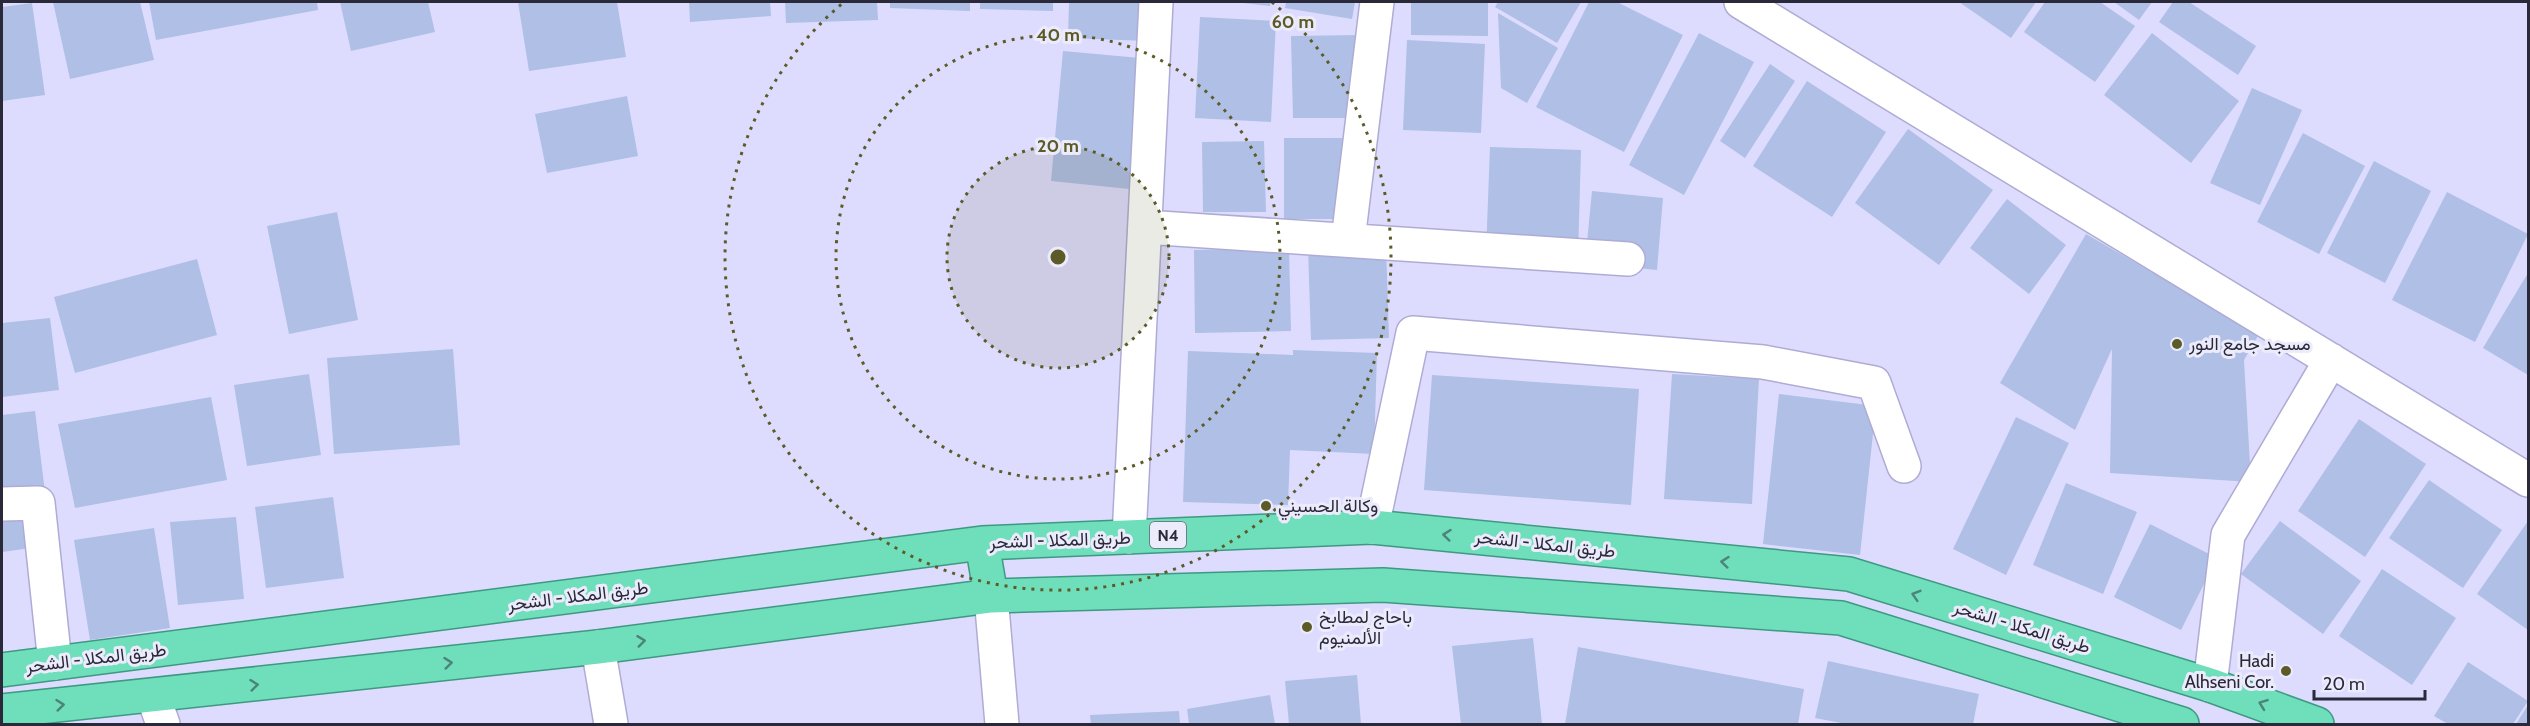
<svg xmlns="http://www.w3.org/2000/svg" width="2530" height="726" viewBox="0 0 2530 726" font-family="Cabin,Vazirmatn,sans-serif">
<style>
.building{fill:#afbfe6}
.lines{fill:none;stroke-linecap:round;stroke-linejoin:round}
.minor-casing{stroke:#aeacd4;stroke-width:36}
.trunk-casing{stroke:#3f9982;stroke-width:36}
.minor{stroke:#fff;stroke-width:33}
.trunk{stroke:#6fdeba;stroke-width:33}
.oneway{stroke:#4c847a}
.ring{fill:none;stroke:#5c5b28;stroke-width:3;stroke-dasharray:3 6}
.poi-dot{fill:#5c5b28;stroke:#ecebfc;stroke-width:2}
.labels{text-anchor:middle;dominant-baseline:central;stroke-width:6;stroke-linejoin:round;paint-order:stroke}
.shield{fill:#ecebfc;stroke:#646374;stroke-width:1.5}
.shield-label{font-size:16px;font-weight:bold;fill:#2a2939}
.poi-label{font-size:18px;fill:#2a2939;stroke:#ecebfc;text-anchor:start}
.street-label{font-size:18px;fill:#2a2939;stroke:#ecebfc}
.centre{fill:#5c5b28;stroke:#ecebfc;stroke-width:3}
.ring-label{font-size:18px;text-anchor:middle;font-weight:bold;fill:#5c5b28;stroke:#ecebfc;stroke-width:6;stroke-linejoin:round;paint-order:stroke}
</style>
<rect width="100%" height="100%" fill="#dddcfe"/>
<path class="building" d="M53 2H140L154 60 70 79Z
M149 2H317L318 10 156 40Z
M340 2H428L435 32 351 51Z
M518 2H617L626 57 529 71Z
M689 2H770L771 16 690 22Z
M785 2H877L878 20 786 23Z
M890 2H970V11L890 8Z
M980 2H1053V11L980 9Z
M1069 2H1149L1147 41 1068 38Z
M1234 2H1271L1270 6Z
M1286 2H1355L1352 19 1285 8Z
M1411 2H1488V36L1411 35Z
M1498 2H1581L1557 43 1495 7Z
M1589 2H1617L1683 35 1624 152 1536 107Z
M1959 2H2036L2011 38Z
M2045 2H2100L2135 26 2095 82 2024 32Z
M2114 2H2152L2139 20Z
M2173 2H2189L2256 46 2238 75 2159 22Z
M32 3 45 95 2 101V7Z
M1498 13 1558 48 1527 103 1501 88Z
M1200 17 1276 21 1271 122 1195 118Z
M1699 33 1754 62 1684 195 1629 165Z
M2152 33 2239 101 2191 163 2104 95Z
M1362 35 1364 118H1293L1291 36Z
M1407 40 1485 44 1481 133 1403 130Z
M1063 51 1151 59 1139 190 1051 181Z
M1770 64 1795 81 1745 158 1720 141Z
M1807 81 1886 132 1832 217 1753 166Z
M2252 88 2302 110 2260 205 2210 183Z
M627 96 638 156 547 173 535 114Z
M1908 129 1993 190 1939 265 1855 203Z
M2303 133 2365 166 2319 254 2257 222Z
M1284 138H1363L1364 219H1284Z
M1264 141 1266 212H1203L1202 142Z
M1490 147 1581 150 1578 256 1486 252Z
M2374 161 2431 191 2385 283 2327 253Z
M1592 191 1663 198 1657 270 1585 263Z
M2447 192 2528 234 2475 342 2392 300Z
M2007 199 2066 245 2029 294 1970 248Z
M337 212 358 320 289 334 267 226Z
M2086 234 2259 334 2244 360 2251 482 2110 473 2112 349 2075 430 2000 383Z
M1386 246 1389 338 1311 340 1308 248Z
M1289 248 1291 331 1195 333 1194 250Z
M197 259 217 335 75 373 54 297Z
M2528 273V375L2483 348Z
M50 318 59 390 2 397V323Z
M453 349 460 445 334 454 327 358Z
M1293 350 1377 353 1374 454 1290 450 1288 505 1183 502 1188 351 1293 355Z
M309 374 321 455 247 466 234 385Z
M1672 374 1759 379 1752 504 1664 499Z
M1432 375 1639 389 1631 505 1424 490Z
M1779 394 1876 406 1860 555 1763 544Z
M211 397 227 480 75 508 58 424Z
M35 411 45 492 2 497V415Z
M2016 417 2069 443 2006 575 1953 549Z
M2359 419 2426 464 2365 557 2298 511Z
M2429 480 2502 530 2463 588 2389 538Z
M2066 483 2137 512 2103 594 2033 565Z
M333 497 344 578 266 588 255 507Z
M46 504 52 545 2 552V510Z
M236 517 244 599 178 605 170 522Z
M2280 521 2361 581 2323 634 2241 574Z
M2528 521V630L2477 594Z
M2150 524 2217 558 2181 630 2114 597Z
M154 528 170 628 90 640 74 540Z
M2382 569 2456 618 2412 685 2339 636Z
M1533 638 1542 724H1461L1452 646Z
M1578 647 1804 689 1798 724H1565Z
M1828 661 1979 694 1973 724H1847L1815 718Z
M2468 662 2528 701 2513 724H2448L2434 716Z
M1357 675 1361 724H1289L1285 681Z
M1270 695 1275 724H1189L1187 709Z
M2528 705V724H2516Z
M1179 711 1180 724H1091L1090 715Z"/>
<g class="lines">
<defs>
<path id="minor" d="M1741 2 2528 480
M1145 227 1628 259
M1348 240 1377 2
M2 504 38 503 55 663
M1372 527 1413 333 1763 362 1874 383 1904 466
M1129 537 1156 2
M991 596 1002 724
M598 647 611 724
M2210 685 2228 535 2331 360
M153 696 163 724"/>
<path id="trunk" d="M982 543 991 596
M2 670 982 543 1372 527 1849 574 2210 685 2317 724
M2 711 598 647 991 596 1383 585 1841 618 2182 724"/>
</defs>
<use href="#minor" class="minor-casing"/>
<use href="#trunk" class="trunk-casing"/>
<use href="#minor" class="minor"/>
<use href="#trunk" class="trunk"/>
</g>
<defs><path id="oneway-chevron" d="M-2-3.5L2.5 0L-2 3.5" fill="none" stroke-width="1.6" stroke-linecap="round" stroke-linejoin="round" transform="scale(1.5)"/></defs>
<g class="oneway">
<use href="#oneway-chevron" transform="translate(1447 535) rotate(-174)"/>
<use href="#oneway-chevron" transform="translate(1725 562) rotate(-174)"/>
<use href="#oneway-chevron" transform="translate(1916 595) rotate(-163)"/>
<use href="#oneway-chevron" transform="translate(641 641) rotate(-7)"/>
<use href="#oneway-chevron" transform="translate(448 663) rotate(-6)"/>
<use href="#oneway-chevron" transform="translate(254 685) rotate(-6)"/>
<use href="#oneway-chevron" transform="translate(2263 704) rotate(-160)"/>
<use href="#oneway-chevron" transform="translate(60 705) rotate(-6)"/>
</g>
<circle cx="1058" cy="257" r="111" fill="#5c5b28" fill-opacity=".12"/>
<g class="ring">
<circle cx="1058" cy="257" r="111"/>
<circle cx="1058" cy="257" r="222"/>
<path d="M1272 2A333 333 0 1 1 844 2"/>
</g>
<g class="poi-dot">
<circle cx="2177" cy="344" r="6"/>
<circle cx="1266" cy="506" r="6"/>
<circle cx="1307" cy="627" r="6"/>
<circle cx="2286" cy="671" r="6"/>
</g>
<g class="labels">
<rect class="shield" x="1150" y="522" width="36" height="26" rx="4.5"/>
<g class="shield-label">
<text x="1168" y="535">N4</text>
</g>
<g class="poi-label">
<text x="2189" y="344">مسجد جامع النور</text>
<text x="1278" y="506">وكالة الحسيني</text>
<text x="1319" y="617">باحاج لمطابخ<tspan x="1319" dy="21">الألمنيوم</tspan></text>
<text x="2274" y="661" text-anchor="end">Hadi<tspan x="2274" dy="21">Alhseni Cor.</tspan></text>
</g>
<g class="street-label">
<text transform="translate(1060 540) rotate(-2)">طريق المكلا - الشحر</text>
<text transform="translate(1545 544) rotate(6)">طريق المكلا - الشحر</text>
<text transform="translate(578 596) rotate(-7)">طريق المكلا - الشحر</text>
<text transform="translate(2022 627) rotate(17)">طريق المكلا - الشحر</text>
<text transform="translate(96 658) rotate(-7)">طريق المكلا - الشحر</text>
</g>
</g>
<circle cx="1058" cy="257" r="9" class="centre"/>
<g class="ring-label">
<text x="1293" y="28">60 m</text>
<text x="1058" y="41">40 m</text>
<text x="1058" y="152">20 m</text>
</g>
<rect width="2530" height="726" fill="none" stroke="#2a2939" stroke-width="6"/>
<path d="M2314 690v9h111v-9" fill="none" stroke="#2a2939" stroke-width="3"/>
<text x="2323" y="690" font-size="18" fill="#2a2939" stroke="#ecebfc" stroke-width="4.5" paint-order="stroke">20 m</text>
</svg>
